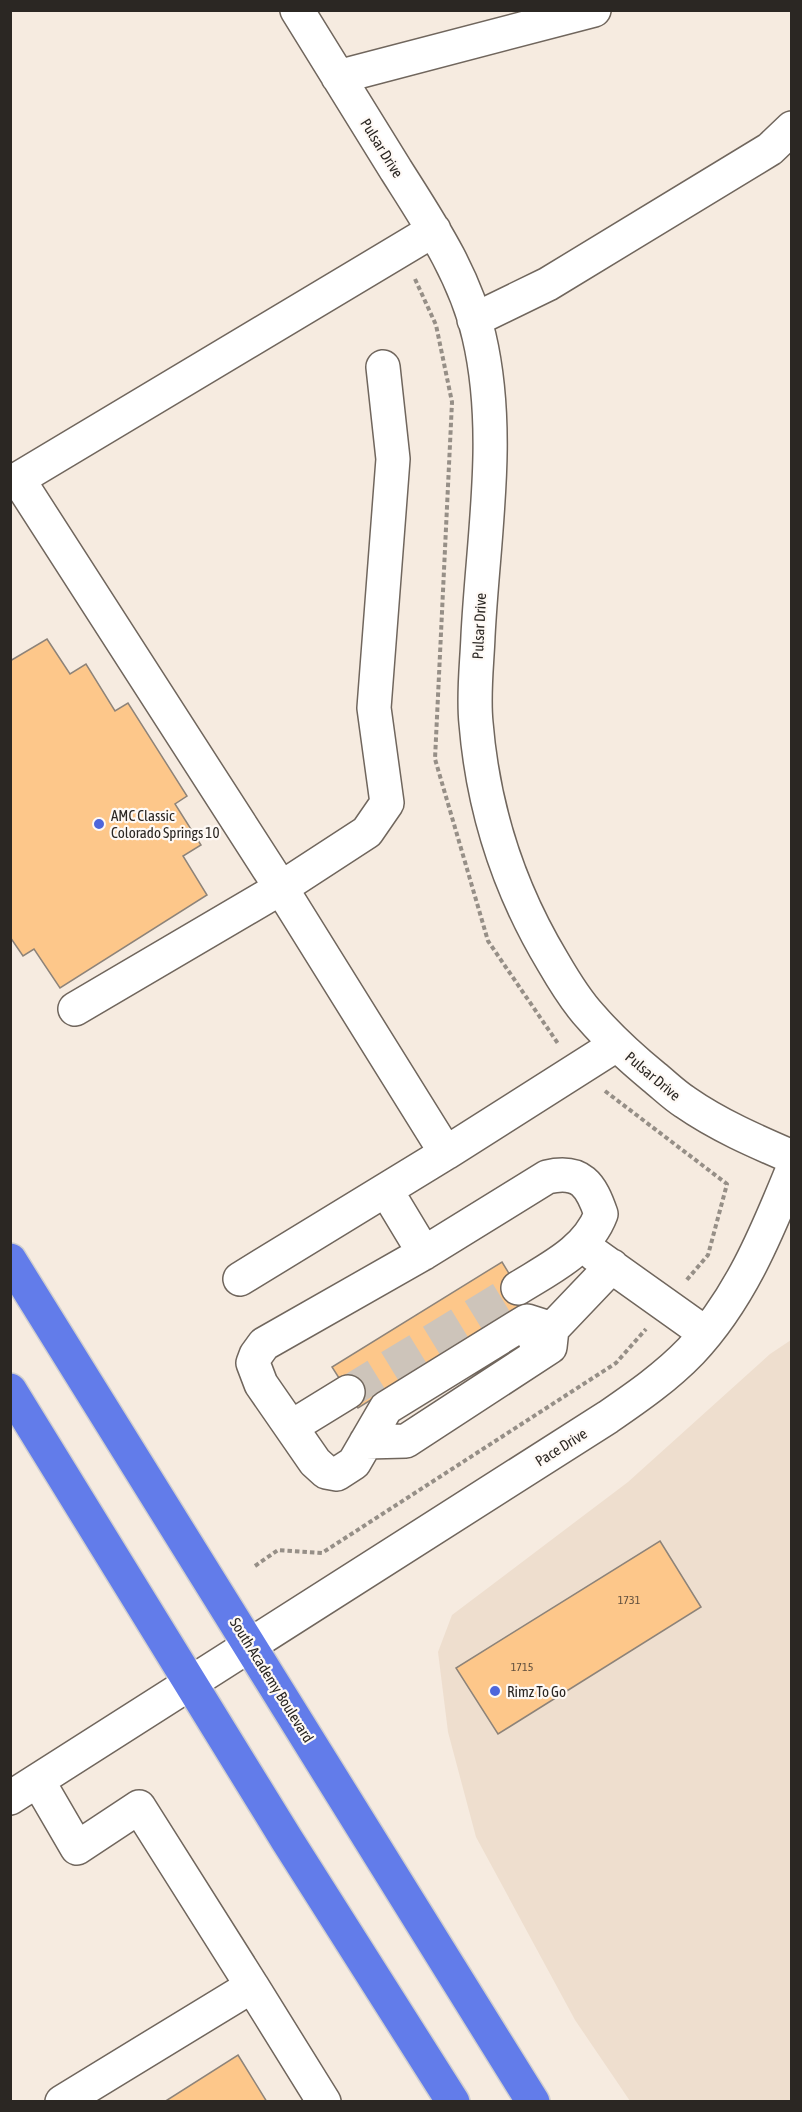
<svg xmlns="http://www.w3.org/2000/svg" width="802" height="2112" viewBox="0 0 802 2112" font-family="'Asap Condensed',sans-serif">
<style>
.built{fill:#eedece}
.building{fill:#fdc78a;stroke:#8d8379;stroke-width:1.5}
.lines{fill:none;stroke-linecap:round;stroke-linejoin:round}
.minor-tunnel{stroke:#cdc4ba;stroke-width:33;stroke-dasharray:33 16;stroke-linecap:butt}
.minor-casing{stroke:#70665d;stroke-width:36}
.highway-casing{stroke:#d0cfcf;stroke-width:36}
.path{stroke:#968f87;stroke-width:4;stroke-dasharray:4.5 3;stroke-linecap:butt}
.minor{stroke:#fff;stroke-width:33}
.highway{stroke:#627cea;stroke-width:33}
.poi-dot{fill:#4e66db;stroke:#fef9f5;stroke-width:2}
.labels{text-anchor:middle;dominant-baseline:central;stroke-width:4.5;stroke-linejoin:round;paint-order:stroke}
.number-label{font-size:12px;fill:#604f3d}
.street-label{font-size:15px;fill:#2b2723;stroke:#fef9f5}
.poi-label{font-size:15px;fill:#2b2723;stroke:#fef9f5;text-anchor:start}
</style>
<rect width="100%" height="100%" fill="#f6ebe0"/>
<path class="built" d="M791 1340V2101H630L575 2020 476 1837 448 1732 438 1652 452 1615 628 1482 770 1354Z"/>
<path class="building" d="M47 639 70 674 86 664 115 711 128 703 187 796 175 804 201 845 183 856 207 895 60 988 34 949 23 956 10 937V661Z
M502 1262 527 1303 358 1408 332 1367Z
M660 1541 701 1607 498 1734 456 1668Z
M238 2055 267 2102H164Z"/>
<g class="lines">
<path class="minor-tunnel" d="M348 1392 518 1288"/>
<defs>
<path id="minor" d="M297 10C330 64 363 117 396 170 429 222 465 275 479 336 502 434 483 537 478 636 477 664 473 694 476 723 483 808 509 889 553 962 564 981 576 1001 591 1017 610 1039 631 1058 654 1077 664 1085 674 1095 685 1102 718 1125 755 1141 792 1157
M338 77 594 10
M434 230 18 479 281 888 446 1153 616 1045
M474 320 548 284 770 149 792 128
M75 1009 281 888 367 832 387 803 374 708 393 459 383 367
M386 1190 424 1253
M594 1254 705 1333
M240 1279 446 1153
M535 1340 552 1329 612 1266
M291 1427 348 1392
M366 1442 406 1441 550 1347 552 1329 527 1321 386 1408 354 1463 337 1474 326 1472 315 1462 261 1384 253 1363 256 1355 264 1344 424 1253 547 1177C581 1169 591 1185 601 1214 587 1251 550 1268 518 1288
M38 1781 77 1848 139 1807 252 1986 62 2102
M10 1798 608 1417C637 1397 666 1377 691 1351 739 1300 766 1235 792 1171
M252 1986 324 2102"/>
<path id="highway" d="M10 1260 533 2102
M10 1390 287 1840 453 2102"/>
</defs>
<use href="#minor" class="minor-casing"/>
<use href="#highway" class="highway-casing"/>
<path class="path" d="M415 279 436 325 452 402 435 759 488 941 559 1045
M605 1091 727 1184 708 1255 685 1282
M255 1566 278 1550 322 1553 616 1363 646 1329"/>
<use href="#minor" class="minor"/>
<use href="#highway" class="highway"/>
</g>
<g class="poi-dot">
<circle cx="99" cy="824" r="6"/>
<circle cx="495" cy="1691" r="6"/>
</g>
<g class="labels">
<g class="number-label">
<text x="629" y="1600">1731</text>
<text x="522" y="1667">1715</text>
</g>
<g class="street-label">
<text transform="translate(382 148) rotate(58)">Pulsar Drive</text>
<text transform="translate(479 626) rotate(-87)">Pulsar Drive</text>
<text transform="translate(653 1076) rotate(40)">Pulsar Drive</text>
<text transform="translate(561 1447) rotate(-32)">Pace Drive</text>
<text transform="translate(272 1680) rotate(58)">South Academy Boulevard</text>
</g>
<g class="poi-label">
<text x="111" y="815">AMC Classic<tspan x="111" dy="17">Colorado Springs 10</tspan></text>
<text x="507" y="1691">Rimz To Go</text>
</g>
</g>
<rect width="802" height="2112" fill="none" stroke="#2b2723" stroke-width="24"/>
</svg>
